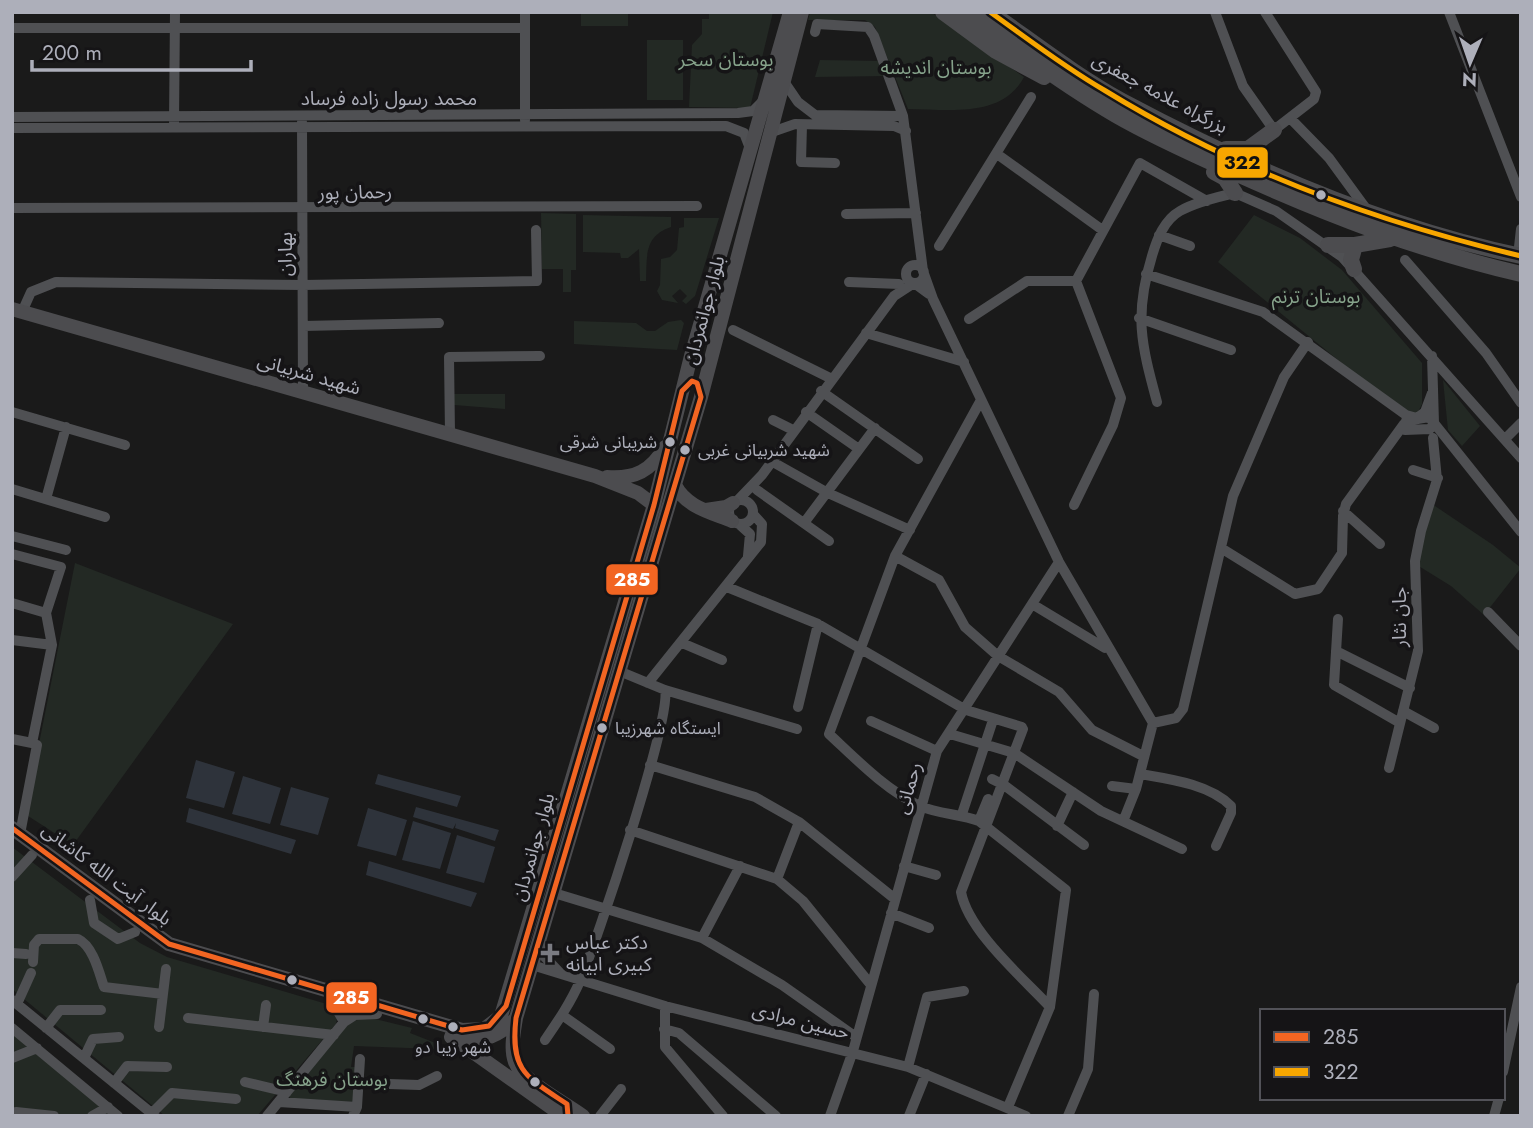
<svg xmlns="http://www.w3.org/2000/svg" width="1533" height="1128" viewBox="0 0 1533 1128" font-family="Jost,'Noto Sans Arabic',sans-serif">
<style>
.green{fill:#232924}
.water{fill:#2e333b}
.lines{fill:none;stroke-linecap:round;stroke-linejoin:round}
.minor{stroke:#4f5053;stroke-width:10}
.major{stroke:#4c4c4f;stroke-width:14}
.highway{stroke:#4c4c4f;stroke-width:16}
.bus-1-casing{stroke:#151416;stroke-width:10}
.bus-2-casing{stroke:#151416;stroke-width:10}
.bus-1{stroke:#f26522;stroke-width:5}
.bus-2{stroke:#f7a600;stroke-width:5}
.bus-dot{fill:#adafba;stroke:#151416;stroke-width:2.5}
.poi-dot{fill:#7a7b82;stroke:#151416;stroke-width:2.5}
.labels{text-anchor:middle;dominant-baseline:central;stroke-width:7;stroke-linejoin:round;paint-order:stroke}
.bus-label{font-size:17px;fill:#adafba;stroke:#151416;text-anchor:start}
.park-label{font-size:19px;fill:#86a38b;stroke:#151416}
.street-label{font-size:19px;fill:#adafba;stroke:#151416}
.poi-label{font-size:19px;fill:#adafba;stroke:#151416;text-anchor:start}
.line-badge{stroke:#151416;stroke-width:2.5}
.badge-label{font-size:19px;text-anchor:middle;font-weight:bold;fill:#fff}
.pale-badge-label{font-size:19px;text-anchor:middle;font-weight:bold;fill:#111}
</style>
<rect width="100%" height="100%" fill="#1a1a1a"/>
<path class="green" d="M581 12H628V26H581Z
M709 12H773L750 108 689 107 692 45 702 34V19H709Z
M810 12H931L1024 77C1002 119 947 109 908 109L875 27 865 20H808Z
M647 40H683V100H647Z
M820 60 881 61 886 76 815 77Z
M541 213 576 214V270H571V292H563V269H542Z
M583 215 671 217V227C644 236 647 256 646 281H640L639 249 628 258H621L620 253 583 252Z
M1254 215 1300 238 1342 270 1422 363V404L1416 416 1398 409 1218 262Z
M684 218H719L695 296 686 304 682 301 687 296 680 289 672 296 678 303 662 300 657 291 660 285 661 259 670 257 677 250 679 228 684 227Z
M681 320 684 323 677 350 574 344V321L636 323 647 331H655L668 322Z
M1443 380 1480 426 1462 446 1448 430Z
M454 394H505V409L454 405Z
M1432 504 1493 545 1521 568 1484 615 1451 586 1417 565Z
M75 563 233 624 73 845 25 814Z
M12 847 140 943 167 957 330 1005 337 1018 336 1024 257 1116H165L12 989Z
M367 1017 412 1028 410 1033 438 1044 436 1049 354 1046 351 1067H356L354 1102 291 1100 289 1096 348 1023Z
M12 1029 116 1116H12Z"/>
<path class="water" d="M196 760 235 772 224 808 186 798Z
M378 774 461 796 457 807 375 784Z
M243 776 281 788 270 824 232 814Z
M291 787 329 798 318 835 280 825Z
M416 807 499 830 495 841 455 828 456 823 453 829 413 817Z
M189 808 296 840 291 854 186 822Z
M368 808 407 820 396 856 357 846Z
M413 821 451 833 440 869 402 860Z
M457 835 495 847 484 883 446 873Z
M369 861 477 893 471 907 366 875Z"/>
<g class="lines">
<path class="minor" d="M525 12V120
M1215 12 1243 86 1274 130 1314 99 1316 92 1265 12
M1449 12 1521 197
M12 28H525
M815 32 817 24 868 27 874 36 903 116 923 271 933 299 1059 562 1153 723 1136 789 1124 819
M783 80 798 102 815 115 903 116
M12 117 738 113 753 111 762 102
M1290 118 1329 158 1367 210
M174 122 175 12
M302 122 303 392
M802 125 801 162 835 163
M12 128 726 126 744 133 751 151
M769 133 795 124 894 126 906 131
M997 154 1101 229
M12 208 697 206
M846 214 916 213
M1159 235 1190 246
M939 246 1031 97
M1518 256 1521 229
M1405 260 1486 353 1521 403
M906 274a9 9 0 1 1 18 0a9 9 0 1 1-18 0Z
M1146 274 1263 312 1406 415 1417 418 1425 412 1432 393
M849 282 899 284
M22 312 31 292 56 282 303 285 537 281 536 230
M1139 318 1231 350
M969 319 1027 281H1076L1140 163 1207 201
M303 326 439 323
M733 330 830 378
M866 333 964 362
M1432 356 1434 423 1521 532
M821 391 918 459
M981 400 895 556 829 734C857 760 886 790 920 806 938 814 960 814 979 821L1066 890 1050 1007 1008 1107
M1157 402C1141 343 1134 315 1152 256 1157 239 1164 220 1180 211 1196 202 1217 197 1235 193L1276 211 1342 257 1521 458
M12 412 125 445
M806 412 859 449
M1429 417 1434 423 1430 429 1405 430 1406 421Z
M773 420 793 430
M450 434 449 357 540 356
M1506 438 1521 423
M771 461 828 493 910 530
M1413 470 1438 478
M12 489 105 517
M757 490 829 541
M46 499 66 427
M729 512a12 12 0 1 1 24 0a12 12 0 1 1-24 0Z
M737 501 762 475 894 296 914 283 929 294
M1074 505 1113 425 1121 398 1076 281
M1343 511 1380 544
M804 523 875 428
M739 524 750 534 748 556
M12 536 66 550
M1221 548 1295 594 1318 589 1342 553 1343 516 1346 504 1404 424
M12 554 61 567 46 613 52 645
M895 556 939 580 965 627 998 656 1059 692 1092 730 1143 756
M727 587 818 624 966 710 1022 727
M12 603 46 613
M1032 604 1105 648
M1488 612 1521 646
M1338 619 1334 685 1400 723
M12 640 52 645 32 743 12 739
M682 643 722 660
M1336 651 1410 688
M619 671 665 690 797 729
M648 683 761 542 762 524 753 514
M798 707 818 624
M1403 711 1434 728
M871 721 937 751
M1153 723 1176 718 1183 709 1233 496 1284 377 1308 342
M1023 729 961 892C968 931 1023 978 1050 1007
M950 734 1014 753 1101 811 1182 849
M650 765 755 797 799 822 895 899
M1389 768 1418 651 1415 561 1421 531 1437 480 1433 438
M1140 774C1169 779 1209 784 1231 806V813L1216 846
M992 779 1004 785 1084 845
M1112 786 1136 789
M962 814 993 720
M979 821 988 799
M1057 826 1073 792
M630 830 777 879 803 901 871 985
M20 834 37 745
M904 866 936 875
M12 877 32 855
M777 879 799 822
M554 893 702 938 782 985 856 1037
M90 900 94 923 118 939 135 932
M891 913 929 928
M702 938 740 866
M539 943 543 955 560 973
M12 953 26 954
M33 962 34 945 39 939H78C93 946 99 972 104 987L163 994 166 969
M532 965 665 1006 908 1067 1026 1116
M12 1000 155 1116
M332 1001 344 1022
M17 1004 31 973
M665 1006V1047L723 1116
M562 1015 610 1049
M188 1018 334 1035
M159 1027 163 994
M263 1027 266 1005
M12 1028 118 1116
M46 1028 60 1010H101
M664 1029 679 1033 776 1116
M545 1040C558 1021 571 1002 580 981 596 944 672 717 665 690
M12 1058 37 1048
M84 1058 93 1039 119 1037
M908 1067 927 997 964 991
M1503 1072 1521 987
M245 1082 287 1092
M114 1083 127 1066 167 1067
M359 1083 419 1085 437 1076
M279 1102 357 1107
M16 1112 54 1116
M152 1113 172 1093 236 1099
M92 1116 108 1107
M267 1116 344 1022 355 1015 377 1014
M353 1116 357 1107 360 1059
M600 1116 621 1089
M830 1116 853 1051 937 751 1059 562
M909 1116 926 1074
M1068 1116 1088 1069 1094 994
M1494 1116 1499 1098"/>
<path class="major" d="M12 309 595 476 638 493 654 505
M607 477C635 479 651 471 665 447
M675 485C686 507 710 512 732 521
M706 510 726 507 733 503
M12 828 169 944 462 1030 484 1029 501 1016 654 505 691 356 790 12
M451 1037C478 1043 497 1040 516 1018
M456 1040 563 1116
M583 1116C566 1103 522 1081 515 1062 510 1048 514 1032 516 1018L701 397 802 12"/>
<path class="highway" d="M943 12 996 51 1044 77
M967 12C1014 48 1064 85 1116 115 1154 137 1195 155 1235 173 1328 215 1421 251 1521 274
M990 12C1033 42 1075 75 1122 101 1246 167 1382 227 1521 256
M1226 149H1248L1274 130
M1214 172 1225 178 1235 193
M1328 245H1355
M1354 269 1351 260 1355 245 1390 239"/>
<defs>
<path id="bus-1" d="M12 828 169 944 462 1030 489 1026 506 1006 654 505 682 391 692 381 697 383 701 397 516 1018C510 1071 526 1077 567 1104L568 1116"/>
<path id="bus-2" d="M990 12C1028 39 1064 67 1104 90 1231 168 1376 222 1521 256"/>
</defs>
<use href="#bus-1" class="bus-1-casing"/>
<use href="#bus-2" class="bus-2-casing"/>
<use href="#bus-1" class="bus-1"/>
<use href="#bus-2" class="bus-2"/>
</g>
<g class="bus-dot">
<circle cx="1321" cy="195" r="6"/>
<circle cx="670" cy="442" r="6"/>
<circle cx="685" cy="450" r="6"/>
<circle cx="602" cy="728" r="6"/>
<circle cx="292" cy="980" r="6"/>
<circle cx="423" cy="1019" r="6"/>
<circle cx="453" cy="1027" r="6"/>
<circle cx="535" cy="1082" r="6"/>
</g>
<path class="poi-dot" d="M546.5 942.5h7v7h7v7h-7v7h-7v-7h-7v-7h7z"/>
<g class="labels">
<g class="bus-label">
<text x="657" y="442" text-anchor="end">شریبانی شرقی</text>
<text x="698" y="450">شهید شربیانی غربی</text>
<text x="615" y="728">ایستگاه شهرزیبا</text>
<text x="453" y="1047" text-anchor="middle">شهر زیبا دو</text>
</g>
<g class="park-label">
<text x="726" y="59">بوستان سحر</text>
<text x="936" y="67">بوستان اندیشه</text>
<text x="1316" y="296">بوستان ترنم</text>
<text x="332" y="1079">بوستان فرهنگ</text>
</g>
<g class="street-label">
<text transform="translate(1160 93) rotate(28)">بزرگراه علامه جعفری</text>
<text x="389" y="98">محمد رسول زاده فرساد</text>
<text transform="translate(355 192) rotate(-1)">رحمان پور</text>
<text transform="translate(285 254) rotate(-90)">بهاران</text>
<text transform="translate(704 310) rotate(-75)">بلوار جوانمردان</text>
<text transform="translate(309 374) rotate(16)">شهید شربیانی</text>
<text transform="translate(1399 617) rotate(-90)">جان نثار</text>
<text transform="translate(908 788) rotate(-74)">رحمانی</text>
<text transform="translate(533 847) rotate(-74)">بلوار جوانمردان</text>
<text transform="translate(107 874) rotate(37)">بلوار آیت الله کاشانی</text>
<text transform="translate(801 1021) rotate(14)">حسین مرادی</text>
</g>
<g class="poi-label">
<text x="566" y="942">دکتر عباس<tspan x="566" dy="22">کبیری ابیانه</tspan></text>
</g>
</g>
<g class="line-badge">
<rect x="1216" y="146" width="53" height="33" rx="7" fill="#f7a600"/>
<rect x="605" y="563" width="54" height="33" rx="7" fill="#f26522"/>
<rect x="325" y="981" width="53" height="33" rx="7" fill="#f26522"/>
</g>
<g class="badge-label">
<text x="632" y="586">285</text>
<text x="351" y="1004">285</text>
</g>
<g class="pale-badge-label">
<text x="1242" y="169">322</text>
</g>
<rect width="1533" height="1128" fill="none" stroke="#adafba" stroke-width="28"/>
<rect x="1260" y="1009" width="245" height="91" fill="#151416" stroke="#525258" stroke-width="2"/>
<rect x="1274" y="1032" width="35" height="10" fill="#f26522" stroke="#525258" stroke-width="2"/>
<text x="1323" y="1044" font-size="21" fill="#adafba">285</text>
<rect x="1274" y="1067" width="35" height="10" fill="#f7a600" stroke="#525258" stroke-width="2"/>
<text x="1323" y="1079" font-size="21" fill="#adafba">322</text>
<g transform="translate(1470 63) rotate(182)" stroke="#151416" stroke-width="5" paint-order="stroke">
<path d="M0-5L12 26L0 18L-12 26Z" fill="#adafba"/>
<text y="-10" font-size="19" font-weight="bold" text-anchor="middle" fill="#adafba">N</text>
</g>
<path d="M32 60v10h219v-10" fill="none" stroke="#adafba" stroke-width="3.5"/>
<text x="42" y="60" font-size="21" fill="#adafba" stroke="#151416" stroke-width="5" paint-order="stroke">200 m</text>
</svg>
